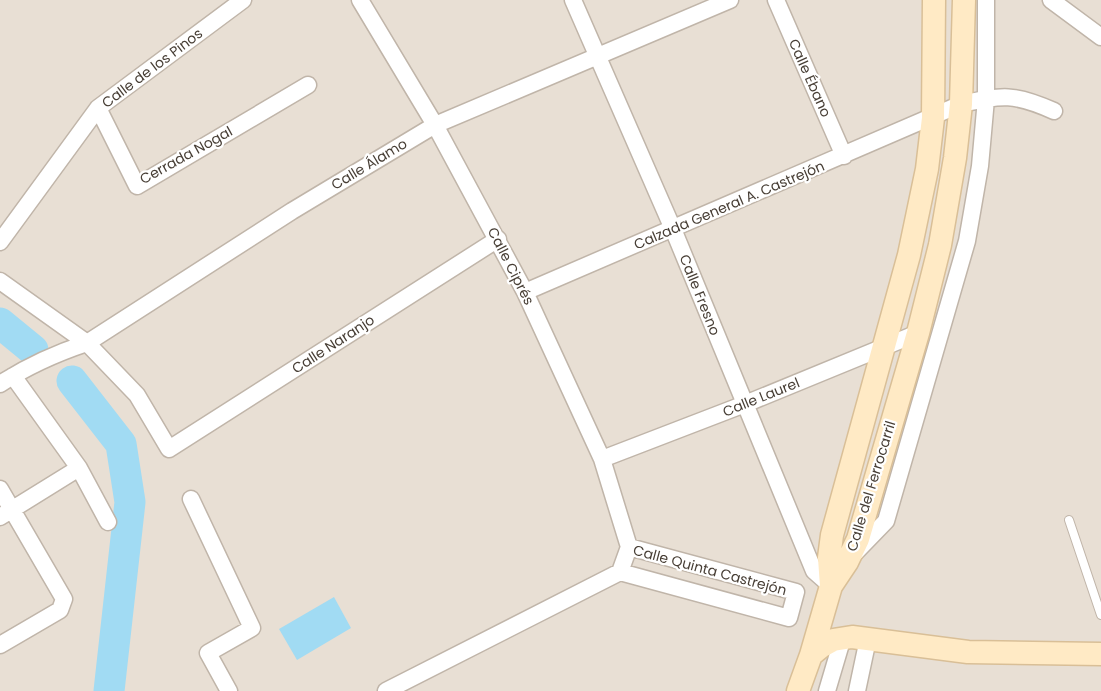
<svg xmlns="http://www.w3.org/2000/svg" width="1101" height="691" viewBox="0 0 1101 691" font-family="Poppins,sans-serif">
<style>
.residential{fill:#e8dfd4}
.water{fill:#a1dbf3}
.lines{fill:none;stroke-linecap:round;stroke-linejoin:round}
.river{stroke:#a1dbf3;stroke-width:31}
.lane-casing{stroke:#c0b5a9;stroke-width:10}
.street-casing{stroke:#c0b5a9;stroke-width:19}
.secondary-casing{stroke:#d9bf97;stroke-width:25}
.lane{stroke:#fff;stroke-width:8}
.street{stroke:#fff;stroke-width:16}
.secondary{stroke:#ffeac5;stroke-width:22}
.labels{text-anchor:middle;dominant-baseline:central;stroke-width:4.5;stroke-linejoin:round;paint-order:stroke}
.street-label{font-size:14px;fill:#473e35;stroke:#fff}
</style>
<rect width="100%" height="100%" fill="#f4eee7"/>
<path class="residential" d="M0 0H1101V691H0Z"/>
<path class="water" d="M334 597 351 628 297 660 279 629Z"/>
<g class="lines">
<path class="river" d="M0 323 33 350
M72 381 121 444 130 502 109 691"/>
<defs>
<path id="lane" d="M1069 520 1101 615"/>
<path id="street" d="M360 0 435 125 525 292 602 459 629 547
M573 0 673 229 814 571 831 586
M776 0 844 156
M1051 0 1101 37
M98 108 137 186 308 85
M0 242 98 108 243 0
M0 281 87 343 137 395 169 449 498 239
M525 292 961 104C1003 95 1014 93 1054 111
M13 376 79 468 108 522
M0 384C26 367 57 353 87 343L292 211 435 125 730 0
M602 459 745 404 918 333
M0 489 64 599 60 610 0 645
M191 499 252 628 208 653 229 691
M0 517 79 468
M854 554 886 521 967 241 980 166 986 99V0
M620 572 789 618 796 592 629 547
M386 691 620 572 629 547
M827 691 843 637
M857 691 868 639"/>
<path id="secondary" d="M831 586 829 558 832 535 909 255 927 169 933 118 934 0
M811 655 822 646 833 640 852 637 968 652 1101 654
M798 691 811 655 831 586 847 562 858 539 918 333 940 245 955 158 961 104 964 0"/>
</defs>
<use href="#lane" class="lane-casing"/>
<use href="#street" class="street-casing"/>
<use href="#secondary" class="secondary-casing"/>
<use href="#lane" class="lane"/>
<use href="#street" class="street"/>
<use href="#secondary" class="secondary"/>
</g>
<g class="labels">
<g class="street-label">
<text transform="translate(152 68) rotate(-37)">Calle de los Pinos</text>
<text transform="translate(810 78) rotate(66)">Calle Ébano</text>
<text transform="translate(186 155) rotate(-29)">Cerrada Nogal</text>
<text transform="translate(369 164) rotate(-31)">Calle Álamo</text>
<text transform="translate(729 205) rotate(-23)">Calzada General A. Castrejón</text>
<text transform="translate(511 266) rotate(63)">Calle Ciprés</text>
<text transform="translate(700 295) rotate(68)">Calle Fresno</text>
<text transform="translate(333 344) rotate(-33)">Calle Naranjo</text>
<text transform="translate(761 397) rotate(-22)">Calle Laurel</text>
<text transform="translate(871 486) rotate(-73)">Calle del Ferrocarril</text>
<text transform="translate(710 570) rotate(15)">Calle Quinta Castrejón</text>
</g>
</g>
</svg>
